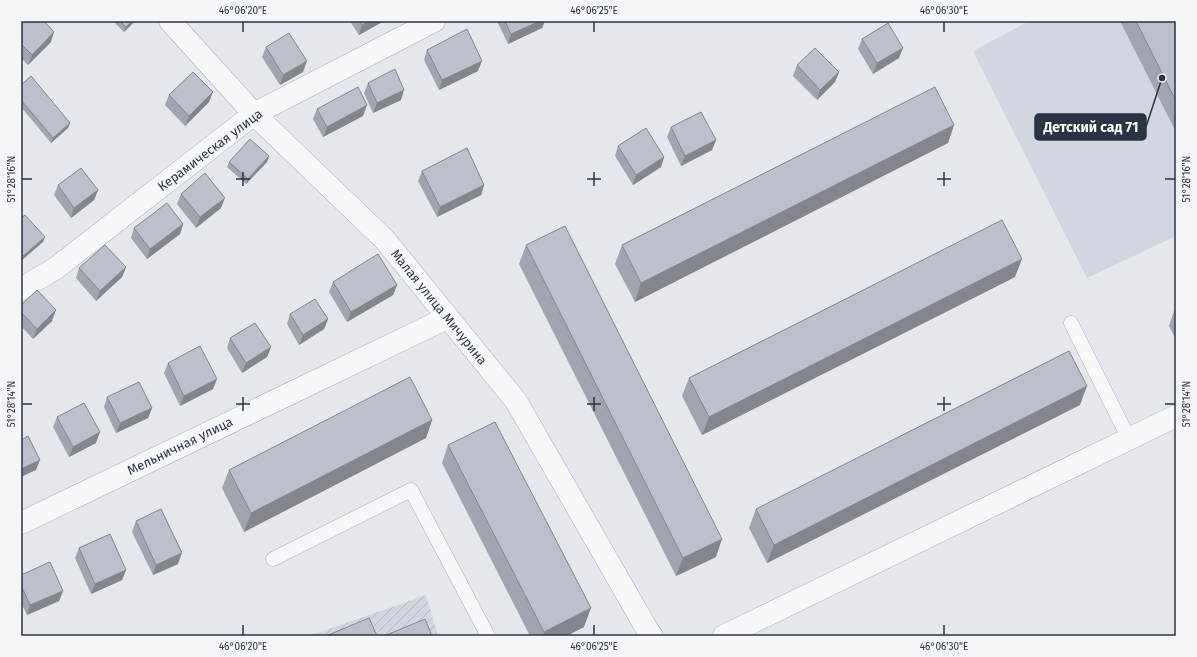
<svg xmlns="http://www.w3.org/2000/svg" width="1197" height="657" viewBox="0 0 1197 657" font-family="'Fira Sans',sans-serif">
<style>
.built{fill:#d2d6de}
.industrial{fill:url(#industrial-furrows)}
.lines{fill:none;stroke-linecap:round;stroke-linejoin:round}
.service-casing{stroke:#a9aeb7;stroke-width:15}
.minor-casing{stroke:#a9aeb7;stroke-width:23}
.service{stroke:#f7f8fa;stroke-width:14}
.minor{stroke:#f7f8fa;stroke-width:22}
.wall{fill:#a1a5ae}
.shaded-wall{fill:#83868d}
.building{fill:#bbc0ca;stroke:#83868d}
.ticks{fill:none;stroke:#2b3445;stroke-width:1.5}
.labels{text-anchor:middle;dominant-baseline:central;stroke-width:3.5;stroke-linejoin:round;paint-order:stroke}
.street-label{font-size:13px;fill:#2b3445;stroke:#f4f6f9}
.leader{fill:none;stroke:#2b3445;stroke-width:1.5}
.callout-dot{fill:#2b3445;stroke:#f4f6f9;stroke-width:1.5}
.callout{fill:#2b3445;stroke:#2b3445;stroke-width:1.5}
.callout-label{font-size:14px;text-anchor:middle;font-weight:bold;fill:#fff}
.neatline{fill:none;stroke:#2b3445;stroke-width:1.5}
.ticks-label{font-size:10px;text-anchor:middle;fill:#2b3445}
</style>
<defs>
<pattern id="industrial-furrows" width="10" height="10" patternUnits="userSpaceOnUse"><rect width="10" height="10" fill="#d2d6de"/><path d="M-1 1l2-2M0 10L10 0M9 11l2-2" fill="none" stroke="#b4b8c0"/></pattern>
</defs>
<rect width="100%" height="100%" fill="#e4e7ec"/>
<path class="built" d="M1029 21H1176V236L1087 278 973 51Z"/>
<path class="industrial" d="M426 595 438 636H309Z"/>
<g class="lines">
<defs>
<path id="service" d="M1071 323 1129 439
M273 559 411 490 488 636"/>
<path id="minor" d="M170 21 254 114 385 240 516 401 648 631 652 636
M21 289 56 268 254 114 434 21
M21 523 447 318
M724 636 1176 416"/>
</defs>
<use href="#service" class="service-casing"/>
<use href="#minor" class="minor-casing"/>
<use href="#service" class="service"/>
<use href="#minor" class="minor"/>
</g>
<path class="wall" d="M21 21 51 42 28 65 21 58Z
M113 21H135L124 32Z
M350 21H384L359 35Z
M497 21H545L542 28 508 44Z
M1121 21H1176V132L1121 23Z
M862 39 899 58 873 74 858 49Z
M266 47 303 72 280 85 262 57Z
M427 50 478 71 439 90 424 60Z
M797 65 839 72 835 82 817 100 793 76Z
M368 83 401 100 373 113 364 93Z
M21 85 70 123 68 128 51 143 21 107Z
M169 95 209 102 185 126 165 105Z
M317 109 363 116 323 137 313 119Z
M954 125 948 143 635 302 615 264 622 245Z
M671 127 716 140 712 150 681 166 667 137Z
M618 146 664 157 661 167 633 185 615 156Z
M269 156 267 162 246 184 227 167 229 162Z
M422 171 484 185 481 195 437 217 418 181Z
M58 185 98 190 94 200 71 218 54 195Z
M181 194 221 208 196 228 177 204Z
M183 224 180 234 147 259 131 238 134 228Z
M526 245 716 557 676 576 519 264Z
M126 267 122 277 96 301 76 278 79 268Z
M1015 277 702 435 682 396 689 378Z
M333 282 397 285 393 295 347 322 329 292Z
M21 305 52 321 33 339 21 326Z
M1175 308H1176V340L1169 326Z
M290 314 328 319 324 329 299 345 287 324Z
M230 338 271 347 267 357 242 373 227 348Z
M168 363 213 389 180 406 164 373Z
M107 397 152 408 148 418 116 433 104 407Z
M1080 405 767 563 749 528 756 509Z
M57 417 96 443 69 457 53 427Z
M432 420 426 438 244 532 222 488 229 470Z
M448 445 584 627 566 636H530L442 463Z
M136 521 178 564 153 575 132 532Z
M79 548 126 570 122 580 91 594 75 558Z
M21 575 63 591 59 601 27 615 21 603Z"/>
<path class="shaded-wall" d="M132 21H135L124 32 126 27Z
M369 21H384L359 35 362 25Z
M540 21H545L542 28 508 44 511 34Z
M54 32 51 42 28 65 32 55Z
M903 48 899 58 873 74 877 63Z
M307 61 303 72 280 85 283 75Z
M482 61 478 71 439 90 442 80Z
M839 72 835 82 817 100 820 90Z
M404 90 401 100 373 113 377 103Z
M213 92 209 102 185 126 189 116Z
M367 105 363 116 323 137 327 127Z
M70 123 68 128 51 143 53 138Z
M954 125 948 143 635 302 641 283Z
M716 140 712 150 681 166 685 156Z
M269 156 267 162 246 184 248 179Z
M664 157 661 167 633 185 636 175Z
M484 185 481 195 437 217 440 207Z
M98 190 94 200 71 218 74 208Z
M225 198 221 208 196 228 200 217Z
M183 224 180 234 147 259 150 249Z
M45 237 43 242 21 261 23 256Z
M1022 259 1015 277 702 435 709 417Z
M126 267 122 277 96 301 100 291Z
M397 285 393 295 347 322 351 312Z
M56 310 52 321 33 339 37 329Z
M328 319 324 329 299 345 303 335Z
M271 347 267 357 242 373 246 363Z
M217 379 213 389 180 406 184 396Z
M1087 386 1080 405 767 563 774 545Z
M152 408 148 418 116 433 120 423Z
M432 420 426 438 244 532 251 513Z
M100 432 96 443 69 457 73 447Z
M40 460 36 470 21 477V469Z
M722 539 716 557 676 576 683 558Z
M182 553 178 564 153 575 156 565Z
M126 570 122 580 91 594 95 584Z
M63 591 59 601 27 615 30 605Z
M591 608 584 627 566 636H543L544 632Z"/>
<path class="building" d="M21 21H44L54 32 32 55 21 44Z
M120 21H132L126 27Z
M360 21H369L362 25Z
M505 21H540L511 34Z
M1136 21H1176V101Z
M888 23 903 48 877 63 862 39Z
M467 29 482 61 442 80 427 50Z
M289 33 307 61 283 75 266 47Z
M815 48 839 72 820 90 797 65Z
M395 69 404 90 377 103 368 83Z
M193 72 213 92 189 116 169 95Z
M31 76 70 123 53 138 21 100V85Z
M358 87 367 105 327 127 317 109Z
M935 87 954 125 641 283 622 245Z
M701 112 716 140 685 156 671 127Z
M646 128 664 157 636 175 618 146Z
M250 139 269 156 248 179 229 162Z
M467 148 484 185 440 207 422 171Z
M81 168 98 190 74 208 58 185Z
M205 173 225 198 200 217 181 194Z
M167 203 183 224 150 249 134 228Z
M25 215 45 237 23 256 21 254V218Z
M1002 220 1022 259 709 417 689 378Z
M565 226 722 539 683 558 526 245Z
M105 245 126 267 100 291 79 268Z
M378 254 397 285 351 312 333 282Z
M37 290 56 310 37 329 21 312V305Z
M315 299 328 319 303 335 290 314Z
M255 323 271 347 246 363 230 338Z
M200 346 217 379 184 396 168 363Z
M1069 351 1087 386 774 545 756 509Z
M410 377 432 420 251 513 229 470Z
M139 382 152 408 120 423 107 397Z
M84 403 100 432 73 447 57 417Z
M495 422 591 608 544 632 448 445Z
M28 436 40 460 21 469V440Z
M161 509 182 553 156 565 136 521Z
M110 534 126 570 95 584 79 548Z
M50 562 63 591 30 605 21 585V575Z
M369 618 377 636H326Z
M425 619 432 636H384Z"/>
<path class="ticks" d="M243 22V32M594 22V32M944 22V32M243 172V186M594 172V186M944 172V186M22 179H32M236 179H250M587 179H601M937 179H951M1165 179H1175M243 397V411M594 397V411M944 397V411M22 404H32M236 404H250M587 404H601M937 404H951M1165 404H1175M243 625V635M594 625V635M944 625V635"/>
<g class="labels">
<g class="street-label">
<text transform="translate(210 150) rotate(-37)">Керамическая улица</text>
<text transform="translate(439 307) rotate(51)">Малая улица Мичурина</text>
<text transform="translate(180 446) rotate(-26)">Мельничная улица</text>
</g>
</g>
<path class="leader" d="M1162 78L1146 127"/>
<circle class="callout-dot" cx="1162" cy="78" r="4"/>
<rect class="callout" x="1035" y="114" width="111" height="26" rx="4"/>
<g class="callout-label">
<text x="1091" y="132">Детский сад 71</text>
</g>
<rect width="1197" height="657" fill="none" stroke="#f4f6f9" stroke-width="44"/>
<rect x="22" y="22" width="1153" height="613" class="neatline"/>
<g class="ticks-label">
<text x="243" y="14">46°06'20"E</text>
<text x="594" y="14">46°06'25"E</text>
<text x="944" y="14">46°06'30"E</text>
<text transform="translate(11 179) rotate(-90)" y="4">51°28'16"N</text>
<text transform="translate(1186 179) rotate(-90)" y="4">51°28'16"N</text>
<text transform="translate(11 404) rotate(-90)" y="4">51°28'14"N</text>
<text transform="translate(1186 404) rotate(-90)" y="4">51°28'14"N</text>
<text x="243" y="650">46°06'20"E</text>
<text x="594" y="650">46°06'25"E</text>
<text x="944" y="650">46°06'30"E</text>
</g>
</svg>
